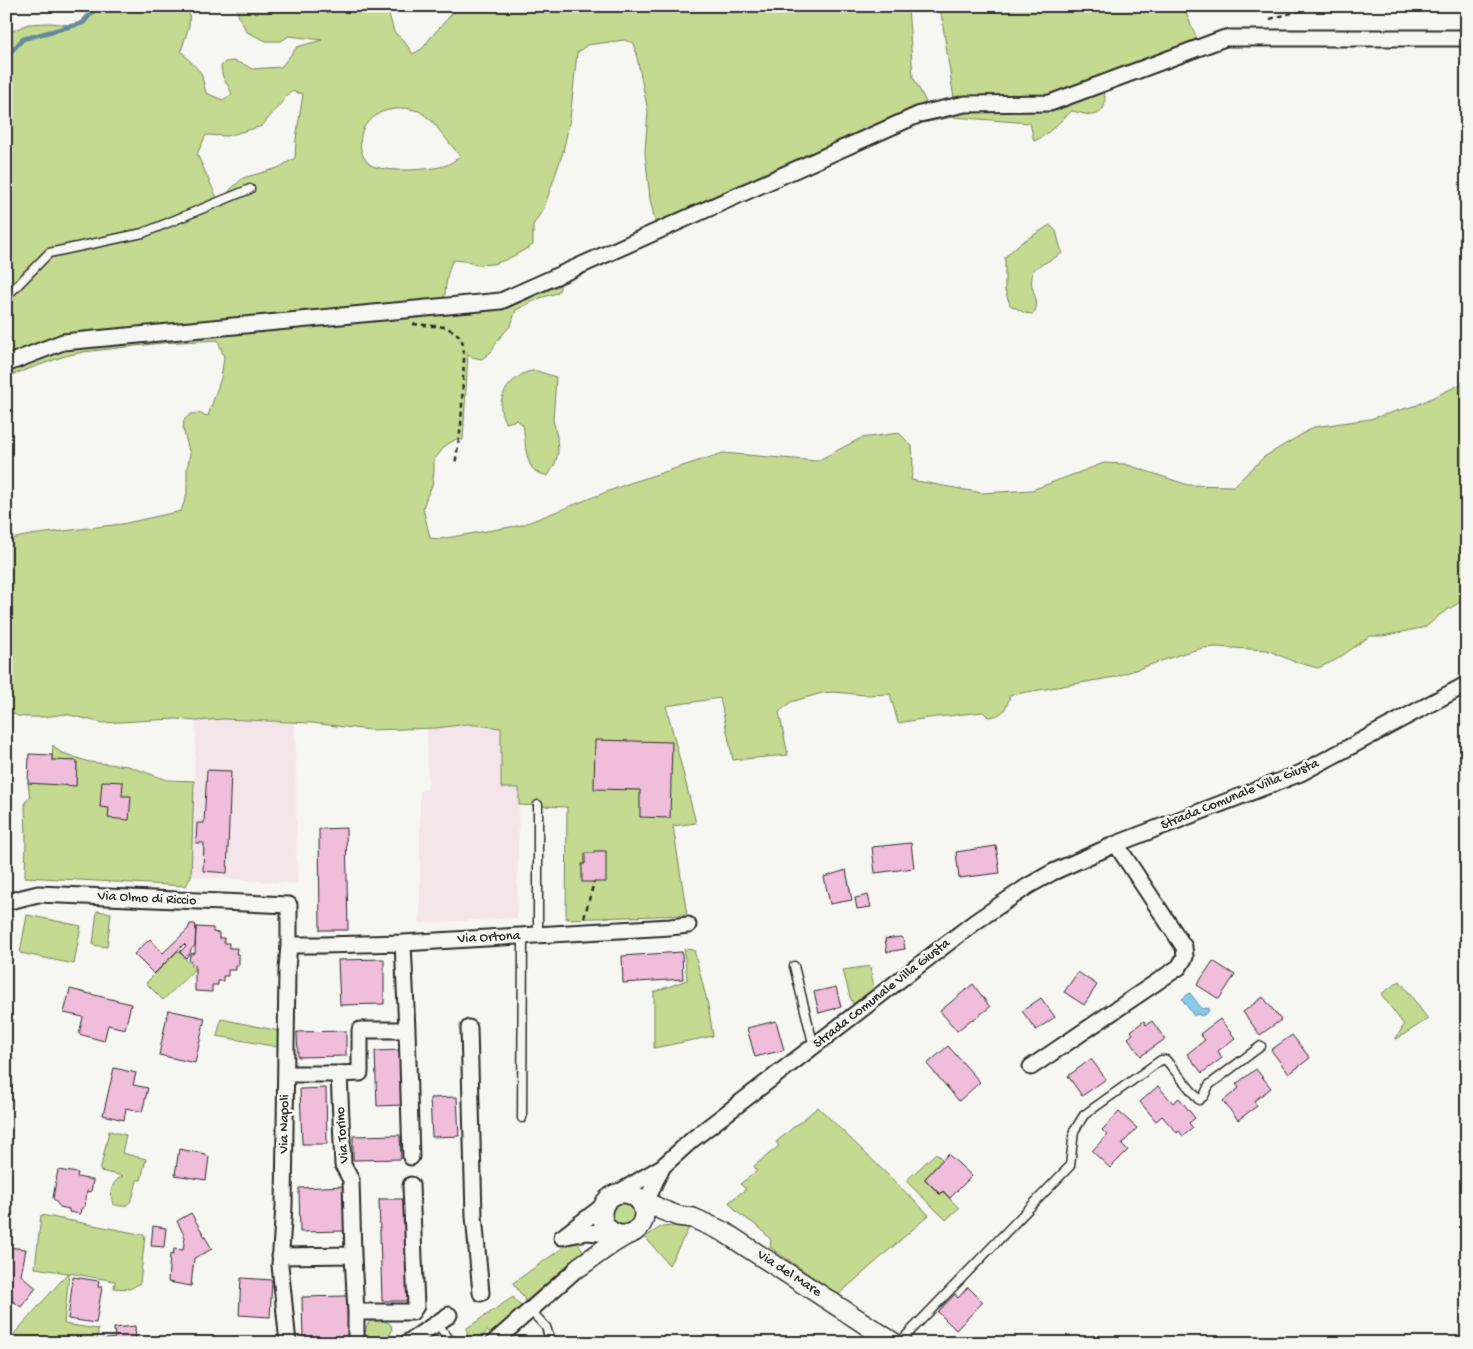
<svg xmlns="http://www.w3.org/2000/svg" width="1473" height="1349" viewBox="0 0 1473 1349" font-family="'Gochi Hand',sans-serif">
<style>
.built{fill:#f4e5eb}
.green{fill:#c3da90;stroke:#77825e;fill-rule:evenodd}
.water{fill:#88c9e9;stroke:#638a9d}
.lines{fill:none;stroke-linecap:round;stroke-linejoin:round}
.stream{stroke:#638a9d;stroke-width:4.5}
.building{fill:#f0bddb;stroke:#2b2b2b}
.service-casing{stroke:#2b2b2b;stroke-width:11}
.minor-casing{stroke:#2b2b2b;stroke-width:19}
.tertiary-casing{stroke:#2b2b2b;stroke-width:22}
.path{stroke:#2b2b2b;stroke-width:2.5;stroke-dasharray:5 4;stroke-linecap:butt}
.service{stroke:#f6f6f2;stroke-width:8}
.minor{stroke:#f6f6f2;stroke-width:15}
.tertiary{stroke:#f6f6f2;stroke-width:19}
.labels{text-anchor:middle;dominant-baseline:central;stroke-width:5;stroke-linejoin:round;paint-order:stroke}
.street-label{font-size:14px;fill:#2b2b2b;stroke:#f6f6f2}
</style>
<rect width="100%" height="100%" fill="#f6f6f2"/>
<filter id="ink" filterUnits="userSpaceOnUse"><feTurbulence type="fractalNoise" baseFrequency=".02" numOctaves="2"/><feDisplacementMap in="SourceGraphic" scale="10" xChannelSelector="R" yChannelSelector="G"/><feConvolveMatrix kernelMatrix="1 2 1 2 8 2 1 2 1" color-interpolation-filters="sRGB"/></filter>
<g filter="url(#ink)">
<path class="built" d="M224 719 295 723 297 884 191 876 196 721Z
M468 724 502 728 501 788H519L517 918 420 923V791L428 788 427 728Z"/>
<path class="green" d="M91 6H190L189 26 181 51 201 73 206 93 223 100 232 94C227 81 222 81 221 66L225 62 233 61 245 65 252 69 281 67 297 47 322 40 289 36 281 41H266L247 32 239 17 236 6H385L389 14 394 32 404 41 413 54 423 48 431 37 459 6H908L913 77 926 102 858 138 656 226 650 199 645 152 648 111 634 43 624 40 587 45 577 53 570 119 563 152 544 208 533 225V245L508 259 493 264 477 265 464 261 453 260C446 272 446 288 444 301L262 315 105 332 71 333 46 339 10 354 6 353V34L28 24 50 23 79 26ZM291 91 303 94 296 139 295 158 278 168 243 178 231 189 220 205 96 245 80 243 140 230 217 198 197 154 206 135 227 136 262 126ZM405 108 419 111 431 120 460 156C456 160 450 164 444 166 430 170 384 173 371 165 359 157 358 139 364 127 367 122 377 114 382 112 389 109 398 109 405 108Z
M940 6H1183L1198 41 1051 100 954 99Z
M1104 90C1106 101 1106 114 1092 115 1086 115 1078 112 1072 111 1061 120 1046 137 1034 141L1030 123 953 117 898 128 939 113 993 108 1032 112 1058 106Z
M1050 225 1056 231 1062 253C1053 260 1042 263 1033 270 1032 275 1031 282 1032 287 1035 297 1040 305 1033 314L1025 313 1010 305 1005 290V257L1019 244Z
M559 282 560 285V289L557 293 540 298 516 310 511 325 497 341 492 351 482 359 472 357 468 354 463 440 456 439 445 446 434 460V472L432 486 427 496 423 508 430 538 440 539 522 525 627 484 723 453 817 461 861 438 899 433 912 446 913 468 911 480 982 493 1032 490 1104 463 1125 464 1188 485 1234 486 1264 457 1314 427 1370 419 1417 405 1459 385 1467 379V598L1441 614 1426 627 1383 636H1370L1336 660 1318 668 1295 662 1267 650 1215 647 1203 648 1184 653 1115 677 1010 695C1006 709 1004 716 988 717L983 712 928 718 898 723 890 694 865 695 834 692 822 693 791 702 779 712 788 755 733 760 720 698 666 706 696 823 673 826 687 915 566 919 567 807 519 805V788H501V728L468 724 436 728 370 730 312 723 224 719 196 721 177 719 154 720 103 723 65 714 44 717H27L18 716 6 710V540L30 535 122 524 181 511 187 494V469L190 454 183 429 184 420 191 414 198 413 208 416 221 378 224 357 218 340 162 343 83 352 65 356 6 377V367L57 347 404 314Z
M537 371 556 377 553 420 557 437 558 452 555 464 548 476C543 474 537 474 533 469 524 458 526 438 523 425L517 420 506 423C493 404 506 382 525 373 528 371 533 371 537 371Z
M53 745 60 752 89 762 128 766 167 780 194 781 191 876 186 886 25 877 26 841 25 802 30 798 28 783 76 785 77 761 52 760Z
M97 911 111 913 107 947 93 945Z
M27 915 81 926 74 964 20 953Z
M684 949 694 950 708 1005 713 1036 654 1048V992L687 980Z
M178 951 195 969 163 1000 146 983Z
M870 966 874 989 853 1004 850 997 843 970Z
M1400 981 1428 1019 1395 1040 1404 1025 1381 994Z
M221 1019 279 1031 278 1047 217 1036Z
M818 1107 929 1215 838 1295 770 1247 771 1240 760 1228 737 1212 729 1202 746 1189 740 1184 757 1171 754 1166 779 1146 776 1142Z
M109 1131 126 1135 122 1153 146 1159 141 1180H137C133 1195 133 1212 113 1204 109 1193 112 1180 123 1176L100 1171Z
M936 1153 942 1159 924 1179 940 1195 943 1192 959 1208 946 1220 906 1181Z
M612 1215a11 11 0 1 1 22 0a11 11 0 1 1-22 0Z
M41 1215 145 1235 140 1283 130 1289 114 1288 115 1281 69 1273 64 1324 98 1329 97 1343H6L68 1273 35 1268Z
M673 1226 689 1228 669 1265 645 1237 661 1227Z
M575 1239 584 1252 526 1301 513 1283Z
M513 1297 522 1308 491 1335 488 1331 475 1343H470L467 1339V1328Z
M376 1318 384 1320 391 1325 392 1330 386 1343H360L365 1337C365 1328 367 1321 376 1318Z"/>
<path class="water" d="M1190 993 1202 1009 1207 1008 1209 1010 1208 1012 1202 1016 1197 1014 1194 1016 1182 999Z"/>
<g class="lines">
<path class="stream" d="M6 57 23 39 83 23 98 6"/>
</g>
<path class="building" d="M595 740 672 742 670 818 640 817V790L594 789Z
M29 754 52 755V760L77 761 76 786 28 783Z
M207 770 231 771 227 873 203 871 204 843H196L197 823H204Z
M102 781 123 782 122 796H131L129 820 108 818 109 808 100 807Z
M346 828 348 930H320L319 829Z
M911 843 914 868 875 873 872 847Z
M996 846 1000 873 959 878 956 852Z
M594 851H606V882H582V864H585V853H594Z
M846 870 852 900 830 904 824 877Z
M868 895 871 907 857 909 855 898Z
M190 924H195L196 927 195 945 190 951 191 952 186 958 180 952 186 946 184 944 154 974 134 954 150 939 163 953 188 929Z
M196 927 213 928V932L219 933V938H224V943H229V948H237L236 954H239V965H236V970H228V976H223V981H218V985H212V992L195 991V965L191 963 189 959 191 954 195 953Z
M900 937 903 938 905 949 887 952 885 939Z
M682 952 683 979 623 983 622 956Z
M384 959V1004L340 1005 338 960Z
M1213 961 1235 975 1219 999 1197 985Z
M1078 972 1097 985 1084 1005 1064 992Z
M973 984 990 1007 973 1020 972 1019 957 1031 940 1011Z
M836 987 841 1007 819 1013 814 992Z
M70 989 131 1004 125 1029 108 1025 104 1041 79 1034 83 1017 64 1013Z
M1263 997 1281 1020 1260 1035 1243 1012Z
M1041 998 1055 1017 1036 1030 1022 1011Z
M168 1010 205 1018 195 1063 159 1055Z
M1220 1019 1235 1038 1218 1051 1222 1058 1202 1073 1187 1054 1205 1040 1200 1034Z
M776 1021 784 1050 755 1057 747 1028Z
M1144 1021 1146 1025 1152 1021 1165 1039 1141 1056 1128 1038 1133 1034 1131 1031Z
M346 1031V1056L298 1057 297 1032Z
M1292 1035 1310 1058 1289 1074 1271 1050Z
M948 1046 980 1082 959 1101 927 1064Z
M401 1050 403 1105 377 1106 375 1051Z
M1091 1059 1106 1079 1082 1096 1068 1076Z
M114 1068 136 1073 133 1085 148 1088 142 1112 126 1108 124 1120 103 1115Z
M1256 1069 1271 1088 1254 1101 1257 1106 1238 1120 1223 1101 1239 1088 1236 1084Z
M1158 1086 1173 1103 1179 1098 1195 1118 1189 1123 1193 1128 1183 1136 1179 1131 1177 1133 1162 1116 1156 1121 1140 1102Z
M326 1088 327 1144H302L300 1089Z
M457 1097 459 1136 432 1137 430 1098Z
M1119 1112 1137 1128 1122 1144 1128 1150 1110 1168 1092 1151 1107 1135 1102 1130Z
M400 1135 401 1159 353 1160V1136Z
M179 1149 205 1154 209 1157 206 1180 175 1175Z
M948 1154 972 1176 950 1198 943 1191 940 1194 925 1179Z
M58 1170 78 1173 77 1177 93 1180 91 1192 87 1191 85 1206 81 1209 80 1214 69 1212V1209L60 1207 53 1198Z
M345 1186 346 1231 300 1232 299 1188Z
M379 1199H407L409 1301H382Z
M191 1213 212 1249 194 1258 191 1286 168 1282 170 1254 173 1255 174 1249 183 1250 185 1237 177 1221Z
M153 1226 166 1228 164 1247 151 1246Z
M6 1247 26 1249 21 1275 36 1288 21 1307 6 1296Z
M73 1277 99 1281 98 1287H102L96 1323 68 1319Z
M241 1278 272 1280 270 1317 239 1315Z
M968 1287 983 1302 956 1330 938 1312 955 1294 958 1298Z
M347 1296 348 1341 303 1342 302 1297Z
M135 1326 136 1343H100L99 1340 115 1338 114 1328Z"/>
<g class="lines">
<defs>
<path id="service" d="M6 297 49 253 143 233 250 189
M538 935V805
M794 966 814 1047
M522 1118 523 936
M530 1310 546 1327 551 1343
M437 1323 452 1343
M899 1343 1070 1166 1074 1131 1084 1115 1161 1060H1166L1199 1100 1204 1096 1209 1085 1261 1046"/>
<path id="minor" d="M6 364 63 342 501 301 920 114 965 104 1050 103 1225 38H1467
M6 902 38 894 289 905V945L287 969 284 1206 280 1265 288 1343
M289 945H323L403 943 670 927 688 925
M469 1028 474 1216 481 1293
M407 1030 411 1157
M1031 1067 1179 967 1185 957 1184 947 1116 844
M286 1074H339
M618 1193 662 1167 693 1139 975 922 1028 886 1053 872 1116 844 1301 773 1467 684
M644 1216C647 1198 653 1184 662 1168
M565 1235 603 1206
M562 1237 587 1232 621 1235
M353 1255 351 1180 343 1165 339 1074 360 1073V1030H407L403 943
M280 1256 353 1255 356 1312H412L416 1306 411 1185
M356 1343V1312
M407 1343 449 1315
M493 1343 579 1267"/>
<path id="tertiary" d="M602 1214a21 21 0 1 1 42 0a21 21 0 1 1-42 0Z
M633 1195 662 1210 678 1216 693 1218 724 1232 894 1343
M579 1267 613 1243 628 1234"/>
</defs>
<use href="#service" class="service-casing"/>
<use href="#minor" class="minor-casing"/>
<use href="#tertiary" class="tertiary-casing"/>
<path class="path" d="M1270 19 1317 6
M413 324 445 327 455 332 461 338 463 344 464 358 461 426 455 465
M584 918 594 882"/>
<use href="#service" class="service"/>
<use href="#minor" class="minor"/>
<use href="#tertiary" class="tertiary"/>
</g>
</g>
<g class="labels">
<g class="street-label">
<text transform="translate(1240 795) rotate(-22)">Strada Comunale Villa Giusta</text>
<text transform="translate(147 899) rotate(3)">Via Olmo di Riccio</text>
<text transform="translate(489 938) rotate(-3)">Via Ortona</text>
<text transform="translate(882 994) rotate(-38)">Strada Comunale Villa Giusta</text>
<text transform="translate(285 1124) rotate(-89)">Via Napoli</text>
<text transform="translate(343 1135) rotate(-94)">Via Torino</text>
<text transform="translate(789 1274) rotate(33)">Via del Mare</text>
</g>
</g>
<rect width="1473" height="1349" fill="none" stroke="#f6f6f2" stroke-width="25"/>
<rect x="12" y="12" width="1448" height="1324" fill="none" stroke="#2b2b2b" stroke-width="2" filter="url(#ink)"/>
</svg>
